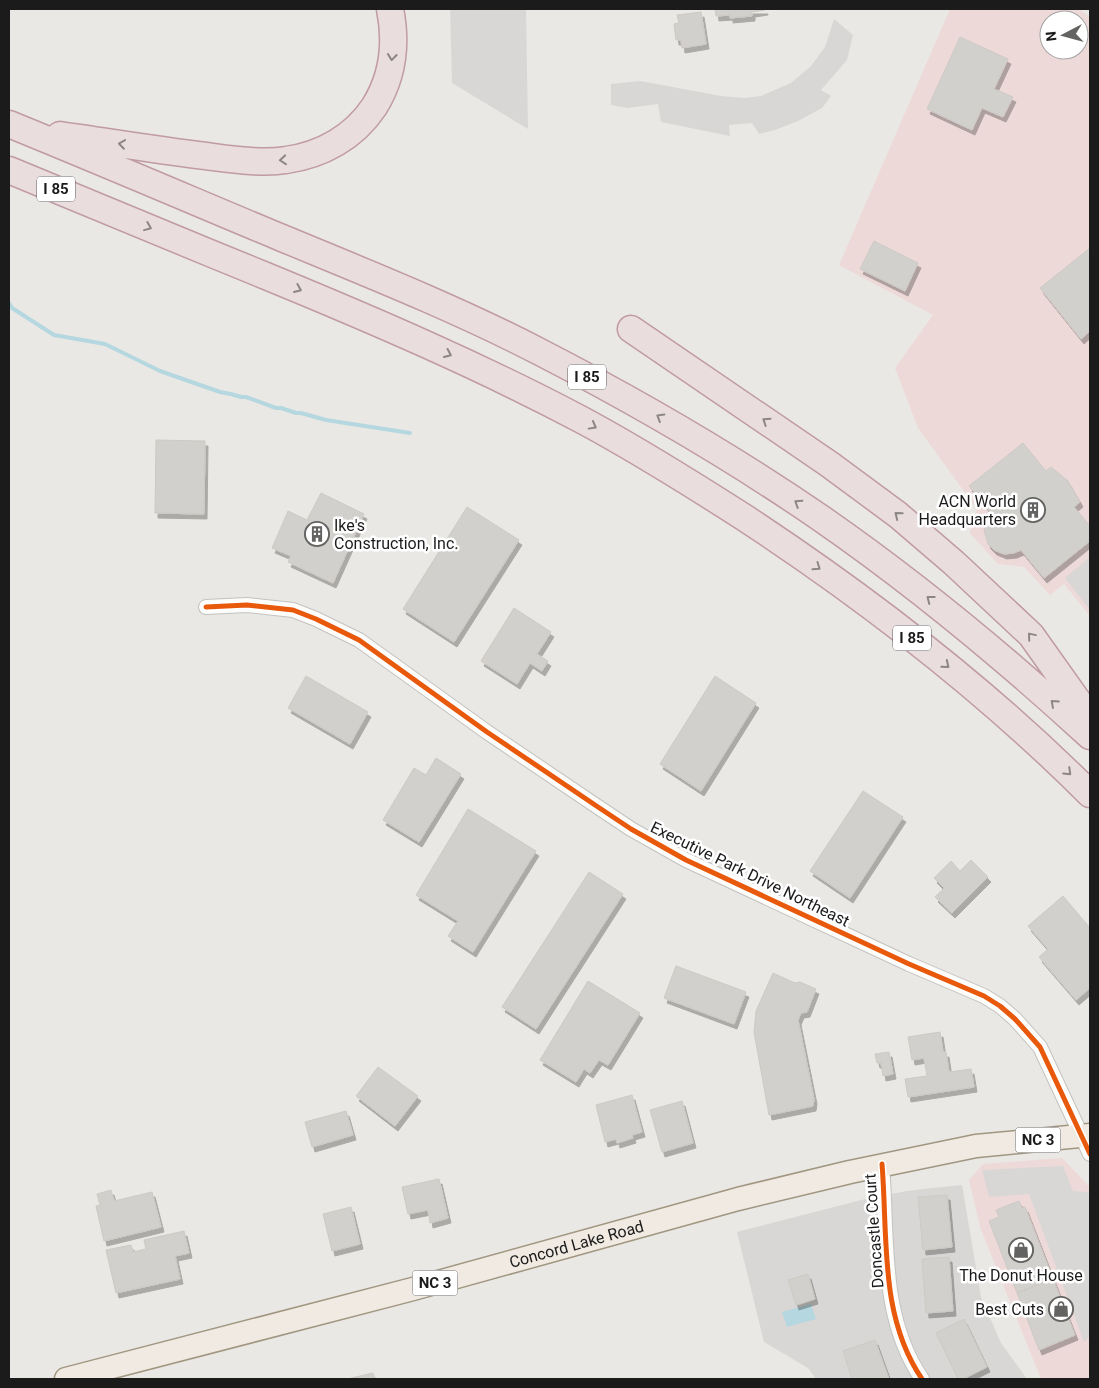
<svg xmlns="http://www.w3.org/2000/svg" width="1099" height="1388" viewBox="0 0 1099 1388" font-family="Roboto,sans-serif">
<style>
.residential{fill:#d9d7d5}
.commercial{fill:#eddad8;fill-rule:evenodd}
.parking{fill:#d8d7d6}
.water{fill:#b5d7e0}
.lines{fill:none;stroke-linecap:round;stroke-linejoin:round}
.stream{stroke:#b5d7e0;stroke-width:4}
.building{fill:#d2d0cc;stroke:#cdc9c5;filter:url(#shadow)}
.minor-casing{stroke:#c2c2c0;stroke-width:16}
.primary-casing{stroke:#a09681;stroke-width:25}
.motorway-casing{stroke:#c09aa5;stroke-width:29}
.minor{stroke:#fcfcfb;stroke-width:14}
.primary{stroke:#f0eae2;stroke-width:22}
.motorway{stroke:#e9ddde;stroke-width:26}
.cycleway-casing{stroke:#fff;stroke-width:8}
.cycleway{stroke:#e8590c;stroke-width:5}
.oneway{stroke:#8c8686}
.labels{text-anchor:middle;dominant-baseline:central;stroke-width:5;stroke-linejoin:round;paint-order:stroke}
.shield{fill:#fff;stroke:#5f5f5f;stroke-width:1}
.shield-label{font-size:15px;font-weight:bold;fill:#1b1b1b}
.poi-label{font-size:16px;fill:#1b1b1b;stroke:#fff;text-anchor:end}
.street-label{font-size:16px;fill:#1b1b1b;stroke:#fff}
</style>
<defs>
<filter id="shadow"><feDropShadow dx="3" dy="5" stdDeviation="0" flood-color="#0004"/></filter>
</defs>
<rect width="100%" height="100%" fill="#eae8e4"/>
<path class="residential" d="M962 1185 981 1297 1001 1343 1027 1379H816L808 1368 764 1342 737 1232 869 1198 914 1190Z"/>
<path class="commercial" d="M950 9H1079L1090 17V616L1064 584 1050 595 1024 567 998 564 970 533 977 509 918 428 895 368 933 315 839 265ZM1049 20H1079V50H1049Z
M1062 1158 1090 1187V1379H1041L980 1227 969 1180 983 1164Z"/>
<path class="parking" d="M450 9H526L528 129 452 83Z
M834 19 853 35 847 60 821 90 831 96 822 108 798 121 775 130 759 134 752 123 729 125 730 136 661 122 658 104 627 108 611 105V84L640 81 721 96 744 98 761 96 791 83 811 66 825 47Z
M1090 557V610L1065 578Z
M1063 1166 1073 1191 1088 1192 1090 1198V1336L1084 1342 1029 1194 989 1197 982 1170Z
M908 1191 917 1295 930 1339 951 1379H909L896 1357 883 1309 877 1197Z
M839 1224 860 1300 826 1310 805 1233Z"/>
<path class="water" d="M811 1304 816 1319 787 1327 782 1312Z"/>
<g class="lines">
<path class="stream" d="M9 303 12 308 54 335 105 344 160 371 220 392 231 394 241 397H246L276 408H281L296 413H301L326 420 410 433"/>
</g>
<path class="building" d="M715 9H765V10L752 12V16L730 18V15L716 16Z
M701 12 706 44 682 48 681 40H676L674 24 679 23 677 15Z
M960 37 1008 59 994 89 1013 97 1003 117 982 108 972 130 927 109Z
M874 241 918 263 905 291 860 269Z
M1090 248V331L1081 339 1040 288Z
M156 440 205 441 204 514 155 513Z
M1023 443 1046 471 1051 467 1068 481 1080 502 1074 507 1090 526V541L1044 578 1021 550 1014 553 1004 554 994 550 988 544 984 530 987 521 992 514 969 486Z
M321 493 364 514 333 583 288 562 291 556 272 548 288 511 307 520Z
M467 507 519 540 454 642 403 609Z
M514 608 551 632 537 654 548 661 542 671 530 663 517 684 481 661Z
M306 676 368 712 350 744 288 708Z
M715 676 756 703 701 791 660 764Z
M436 758 461 774 419 842 383 820 414 768 426 775Z
M863 791 903 817 850 898 810 871Z
M468 809 536 851 473 952 448 936 458 921 416 895Z
M971 860 988 877 952 913 935 897 944 888 934 878 951 861 960 871Z
M589 872 623 894 536 1029 502 1007Z
M1063 896 1090 928V988L1076 1000 1039 957 1048 949 1028 926Z
M676 966 746 992 734 1024 664 998Z
M773 973 795 983 800 982 816 989 807 1012 801 1013 798 1020 814 1099 813 1106 769 1115 754 1032 756 1011Z
M588 981 640 1013 608 1065 599 1060 590 1073 584 1069 576 1082 540 1060Z
M940 1032 943 1052H946L949 1072 971 1069 974 1087 908 1097 905 1079 927 1076 924 1058 912 1060 908 1037Z
M889 1052 893 1074 883 1076 881 1063H877L875 1054Z
M378 1067 418 1096 395 1126 356 1096Z
M632 1095 642 1132 632 1135 633 1138 617 1143 616 1139 605 1142 596 1105Z
M682 1101 693 1143 662 1152 650 1110Z
M346 1111 353 1135 312 1147 305 1122Z
M439 1179 448 1218 430 1223 428 1210 408 1214 402 1187Z
M111 1190 114 1201 152 1192 161 1227 104 1241 96 1206 100 1205 97 1194Z
M947 1195 952 1247 923 1250 918 1197Z
M1019 1201 1022 1208 1025 1207 1053 1279 1017 1293 989 1221 999 1217 996 1210Z
M351 1207 360 1244 332 1251 323 1214Z
M184 1231 189 1253 175 1256 180 1279 116 1293 106 1250 131 1245 133 1252 146 1249 144 1240Z
M949 1257 953 1311 926 1313 922 1259Z
M808 1274 815 1299 796 1305 788 1280Z
M1053 1279 1075 1335 1039 1350 1017 1293Z
M964 1319 987 1367 963 1379H958L936 1333Z
M875 1340 889 1379H852L843 1351Z
M373 1373 375 1379H347Z"/>
<g class="lines">
<defs>
<path id="minor" d="M206 607 247 605 293 610 316 619 359 640 487 732 598 807 631 829 686 860 909 964 984 996 1000 1006 1015 1019 1040 1047 1090 1154
M882 1164C888 1237 879 1316 922 1379"/>
<g id="primary">
<path id="s1" d="M66 1379 413 1289 738 1199 850 1172 976 1146 1090 1135"/>
</g>
<path id="motorway" d="M9 124C100 161 191 200 282 238 369 274 457 309 540 352 637 402 732 457 822 519 917 585 1005 658 1090 736
M60 135C109 142 157 150 206 156 230 159 262 164 286 160 322 155 354 137 374 107 393 77 397 44 390 9
M9 170C94 205 180 241 266 276 373 320 480 366 582 420 638 450 692 484 745 518 868 599 986 690 1090 794
M631 329 829 464 898 515 954 563 1031 635 1090 718"/>
</defs>
<use href="#minor" class="minor-casing"/>
<use href="#primary" class="primary-casing"/>
<use href="#motorway" class="motorway-casing"/>
<use href="#minor" class="minor"/>
<use href="#primary" class="primary"/>
<use href="#motorway" class="motorway"/>
<defs>
<path id="cycleway" d="M206 607 247 605 293 610 316 619 359 640 487 732 598 807 631 829 686 860 909 964 984 996 1000 1006 1015 1019 1040 1047 1090 1154
M882 1164C888 1237 879 1316 922 1379"/>
</defs>
<use href="#cycleway" class="cycleway-casing"/>
<use href="#cycleway" class="cycleway"/>
</g>
<defs><path id="oneway-chevron" d="M-2-3.5L2.5 0L-2 3.5" fill="none" stroke-width="1.6" stroke-linecap="round" stroke-linejoin="round" transform="scale(1.25)"/></defs>
<g class="oneway">
<use href="#oneway-chevron" transform="translate(392 57) rotate(96)"/>
<use href="#oneway-chevron" transform="translate(122 144) rotate(-172)"/>
<use href="#oneway-chevron" transform="translate(283 160) rotate(175)"/>
<use href="#oneway-chevron" transform="translate(148 227) rotate(22)"/>
<use href="#oneway-chevron" transform="translate(298 289) rotate(23)"/>
<use href="#oneway-chevron" transform="translate(448 354) rotate(25)"/>
<use href="#oneway-chevron" transform="translate(660 417) rotate(-149)"/>
<use href="#oneway-chevron" transform="translate(766 421) rotate(-146)"/>
<use href="#oneway-chevron" transform="translate(593 426) rotate(29)"/>
<use href="#oneway-chevron" transform="translate(798 503) rotate(-147)"/>
<use href="#oneway-chevron" transform="translate(898 515) rotate(-141)"/>
<use href="#oneway-chevron" transform="translate(817 567) rotate(35)"/>
<use href="#oneway-chevron" transform="translate(930 599) rotate(-142)"/>
<use href="#oneway-chevron" transform="translate(1031 636) rotate(-130)"/>
<use href="#oneway-chevron" transform="translate(946 665) rotate(39)"/>
<use href="#oneway-chevron" transform="translate(1054 703) rotate(-138)"/>
<use href="#oneway-chevron" transform="translate(1068 772) rotate(44)"/>
</g>
<defs>
<symbol id="building-ring" viewBox="-11 -11 22 22"><circle r="9.5" fill="#fff" stroke="#636361" stroke-width="1.5"/><path d="M-4-6H4V6H1V3H-1V6H-4ZM-2.5-4.3h1.7v1.8h-1.7ZM.8-4.3h1.7v1.8H.8ZM-2.5-1h1.7V.8h-1.7ZM.8-1h1.7V.8H.8Z" fill="#636361"/></symbol>
<symbol id="shop-ring" viewBox="-11 -11 22 22"><circle r="9.5" fill="#fff" stroke="#636361" stroke-width="1.5"/><path d="M-5-2.5h2.3a2.7 3.5 0 0 1 5.4 0H5L5.5 6h-11ZM-1.5-2.5h3a1.5 2.3 0 0 0-3 0Z" fill="#636361"/></symbol>
</defs>
<g fill-rule="evenodd">
<use href="#building-ring" x="1019" y="496" width="28" height="28"/>
<use href="#building-ring" x="303" y="520" width="28" height="28"/>
<use href="#shop-ring" x="1007" y="1236" width="28" height="28"/>
<use href="#shop-ring" x="1047" y="1295" width="28" height="28"/>
</g>
<g class="labels">
<g class="shield">
<rect x="37" y="176.5" width="38" height="25" rx="4"/>
<rect x="568" y="364.5" width="38" height="25" rx="4"/>
<rect x="893" y="625.5" width="38" height="25" rx="4"/>
<rect x="1015.5" y="1127.5" width="45" height="25" rx="4"/>
<rect x="412.5" y="1270.5" width="45" height="25" rx="4"/>
</g>
<g class="shield-label">
<text x="56" y="189">I 85</text>
<text x="587" y="377">I 85</text>
<text x="912" y="638">I 85</text>
<text x="1038" y="1140">NC 3</text>
<text x="435" y="1283">NC 3</text>
</g>
<g class="poi-label">
<text x="1016" y="501">ACN World<tspan x="1016" dy="18">Headquarters</tspan></text>
<text x="334" y="525" text-anchor="start">Ike's<tspan x="334" dy="18">Construction, Inc.</tspan></text>
<text x="1021" y="1275" text-anchor="middle">The Donut House</text>
<text x="1044" y="1309">Best Cuts</text>
</g>
<g class="street-label">
<text transform="translate(750 874) rotate(26)">Executive Park Drive Northeast</text>
<text transform="translate(874 1231) rotate(-94)">Doncastle Court</text>
<text stroke="none"><textPath href="#s1" startOffset="528">Concord Lake Road</textPath></text>
</g>
</g>
<rect width="1099" height="1388" fill="none" stroke="#1b1b1b" stroke-width="20"/>
<g transform="translate(1064 35) rotate(264)"><circle r="24" fill="#ffffff" stroke="#a4a4a4"/>
<path d="M0-4L9 19L0 12L-9 19Z" fill="#636361"/>
<text y="-8" font-size="14" font-weight="bold" text-anchor="middle" fill="#1b1b1b">N</text>
</g>
</svg>
